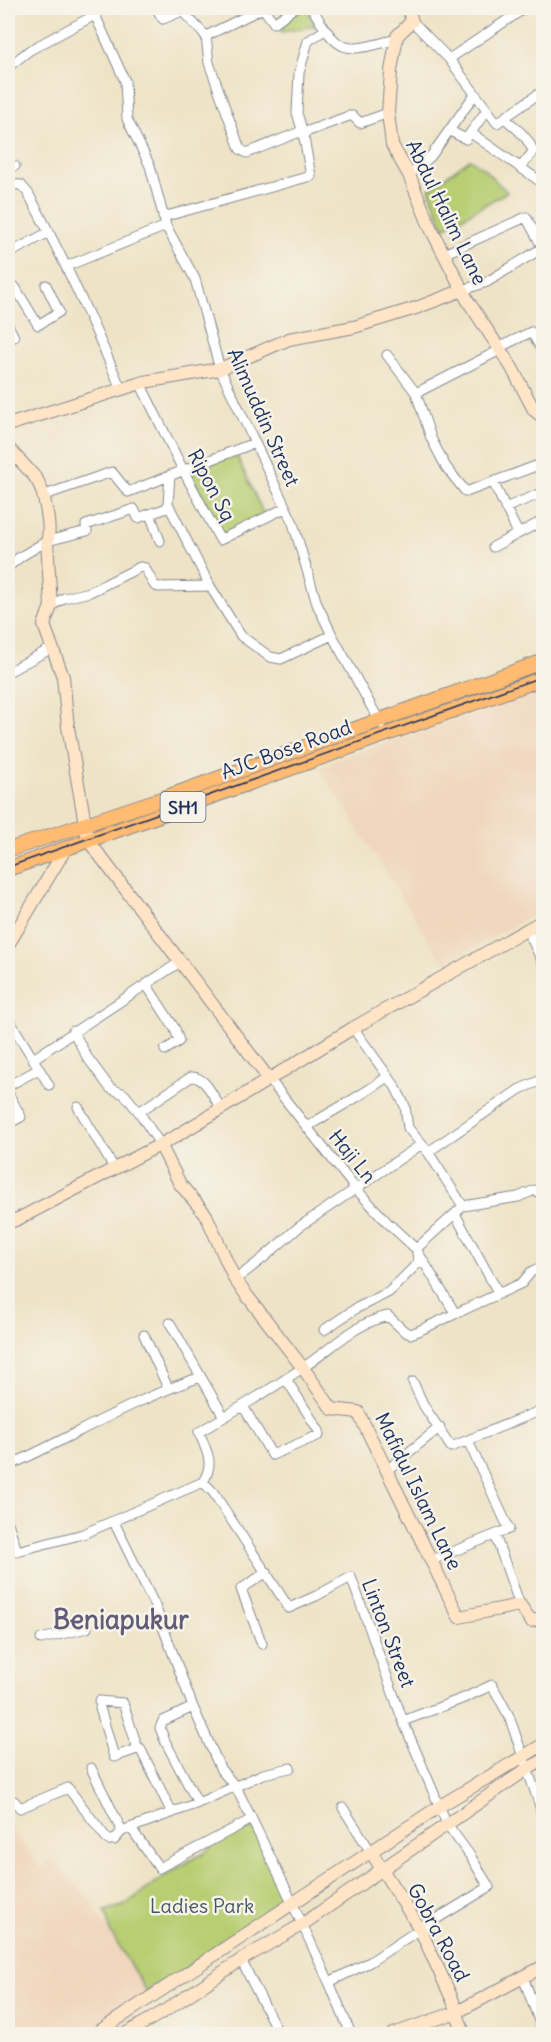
<svg xmlns="http://www.w3.org/2000/svg" width="551" height="2042" viewBox="0 0 551 2042" font-family="Delius,sans-serif">
<style>
.built{fill:#f0d6bc}
.green{fill:#b8ce73;stroke:#6a7e68;stroke-width:1.5}
.lines{fill:none;stroke-linecap:round;stroke-linejoin:round}
.street-casing{stroke:#848992;stroke-width:11}
.secondary-casing{stroke:#848992;stroke-width:14}
.primary-casing{stroke:#848992;stroke-width:16}
.street{stroke:#fff;stroke-width:9}
.secondary{stroke:#ffe4c6;stroke-width:12}
.primary{stroke:#ffbb71;stroke-width:14}
.tram{stroke:#1b2f5e;stroke-width:1.5}
.labels{text-anchor:middle;dominant-baseline:central;stroke-width:5;stroke-linejoin:round;paint-order:stroke}
.shield{fill:#f7f3e8;stroke:#5d6a87;stroke-width:1.5}
.shield-label{font-size:18px;font-weight:bold;fill:#1b2f5e}
.street-label{font-size:20px;fill:#1b2f5e;stroke:#f7f3e8}
.park-label{font-size:20px;fill:#425763;stroke:#f7f3e8}
.district-label{font-size:26px;font-weight:bold;fill:#615c77;stroke:#f7f3e8}
</style>
<rect width="100%" height="100%" fill="#f7f3e8"/>
<filter id="ink" filterUnits="userSpaceOnUse"><feTurbulence type="fractalNoise" baseFrequency=".0167" numOctaves="2"/><feDisplacementMap in="SourceGraphic" scale="12" xChannelSelector="R" yChannelSelector="G"/><feConvolveMatrix kernelMatrix="1 2 1 2 8 2 1 2 1" color-interpolation-filters="sRGB"/></filter>
<filter id="wash" filterUnits="userSpaceOnUse"><feTurbulence type="fractalNoise" baseFrequency=".008" numOctaves="4" result="noise"/><feDisplacementMap in="SourceGraphic" scale="24" xChannelSelector="R" yChannelSelector="G"/><feGaussianBlur stdDeviation="1.35" result="paint"/><feColorMatrix in="noise" values="0 0 0 0 0 0 0 0 0 0 0 0 0 0 0 0 0 1.4 0 .05"/><feComposite in="paint" operator="in"/></filter>
<g filter="url(#wash)">
<rect width="100%" height="100%" fill="#eee3c6"/>
<path class="built" d="M543 683V909L444 964 319 767Z
M8 1826 42 1868 52 1858 92 1903 151 2001 121 2034H8Z"/>
<path class="green" d="M295 8H307L315 26 282 32 276 21Z
M470 159 484 169 507 192 444 228 429 189Z
M235 452 264 515 222 536 191 473Z
M250 1827 260 1833 285 1893 234 1937 189 1965 178 1976 150 1987 148 1995 111 1933 105 1911 123 1906 172 1871 204 1853 221 1838Z"/>
</g>
<g filter="url(#ink)">
<g class="lines">
<defs>
<path id="street" d="M94 8 95 15 125 81 127 119 150 166 166 226 195 279 220 369 293 523 317 604 332 635 381 724
M156 8 163 19 182 11 206 36 209 63 240 149 247 153 302 131
M312 8C340 56 345 53 397 39
M412 21 449 59 497 123 544 90
M206 36 263 8 274 23 294 8
M449 59 525 8
M8 67 30 50 95 15
M505 118C515 128 529 137 533 152L520 168
M450 131 466 139 487 110
M303 133 349 116H353L360 123 388 113
M471 133 544 184
M8 169 15 166
M409 175 431 156 475 94
M8 184 21 185 28 193C63 257 93 322 121 389
M163 217 311 176 303 133 297 113 299 73 308 41 325 30
M8 254 49 232
M444 254 526 217 543 248
M67 266 166 226
M8 290 15 287 38 325 59 312 46 285
M463 290 487 282 544 247
M8 325 14 337
M498 348 531 332 544 353
M500 350 416 393 431 438 446 467 466 492 544 463
M387 355 416 393
M140 383 183 470 220 540 285 508
M170 475 168 504 210 586
M493 482 518 533
M42 496 112 472 128 492 254 443
M505 508 544 492
M150 514 160 541
M493 547 544 520
M8 567 20 557 47 541 87 531 86 525 134 509 138 518 170 507
M51 606 64 598 90 592 140 567 145 568 154 585 158 587 210 586 241 636 270 657 281 659 332 635
M8 672 52 648
M527 929 544 965
M146 984 175 1029 179 1041 165 1050
M8 1018 49 1085
M353 1028 395 1086 405 1106 408 1128 428 1152 463 1206
M73 1031 87 1057 110 1088 124 1094 139 1112 160 1144
M33 1059 180 962
M269 1079 355 1188 388 1223 416 1249 455 1313
M8 1086 39 1069
M8 1093 21 1117 11 1122
M78 1107 114 1168
M139 1112 191 1077C206 1076 214 1098 221 1109
M307 1127C334 1109 363 1096 388 1076
M428 1152 520 1089 544 1079
M463 1206 518 1197 535 1190 544 1196
M455 1214 499 1294
M416 1249 459 1210
M235 1280 262 1259 299 1227 422 1144
M170 1323 224 1417
M324 1330 355 1309 389 1292 419 1262 417 1254
M144 1335 168 1388
M413 1382 424 1406 451 1447 544 1409
M243 1406 272 1455 319 1435V1431L286 1379
M8 1466C72 1437 134 1399 201 1377
M387 1470 440 1427
M203 1482C215 1462 207 1453 199 1432 233 1412 268 1391 301 1369 329 1351 354 1323 388 1316L404 1331 410 1334 416 1332 522 1283 531 1272 544 1265
M8 1523 17 1551 83 1534 203 1482 213 1492 289 1608 316 1596 351 1577 403 1721 447 1824 471 1857 489 1887 420 1929 370 1962 329 1982 283 1883 236 1787 221 1770 193 1707 155 1606 114 1522
M495 1535 520 1605
M432 1560 509 1529 468 1441
M41 1639 87 1628
M262 1644 241 1589 267 1572
M99 1701 123 1703 138 1749
M193 1707 163 1721 160 1728 165 1741 198 1803
M100 1708 114 1757 140 1748 172 1813
M403 1721 464 1698 492 1685 509 1716 540 1806 544 1828
M91 1768 122 1831
M14 1801 20 1808 68 1788 108 1840H114L122 1831 198 1803 263 1774 290 1768
M343 1808 371 1852
M131 1828 159 1868 252 1819
M241 1960 279 2034
M523 1977 544 2034
M329 1982 351 2034"/>
<path id="secondary" d="M408 8 412 21 397 36 391 71 388 113 392 145 409 175 430 227 468 301 512 368 534 410 544 418
M8 425 144 382 220 369 289 339 354 327 416 308 463 290
M8 448C17 458 29 469 37 480 44 491 52 529 47 541L51 606 44 625 63 677 68 727 88 840 269 1079
M8 945 66 848
M160 1144 180 1184 206 1215 235 1280 303 1368 332 1409 358 1412 459 1617 520 1605 531 1621 544 1618
M8 1223 20 1218 173 1138 353 1028 544 920
M371 1852 420 1929 453 2001 464 2034
M95 2034 440 1806 544 1744
M125 2034 163 2012 241 1960 303 1924 527 1769 544 1760
M393 2034 457 2012 544 1966"/>
<path id="primary" d="M8 850 164 798 544 661
M8 869 544 678"/>
</defs>
<use href="#street" class="street-casing"/>
<use href="#secondary" class="secondary-casing"/>
<use href="#primary" class="primary-casing"/>
<use href="#street" class="street"/>
<use href="#secondary" class="secondary"/>
<use href="#primary" class="primary"/>
<path class="tram" d="M8 867 544 676"/>
</g>
</g>
<g class="labels">
<rect class="shield" x="160.5" y="792" width="45" height="30" rx="4.5"/>
<g class="shield-label">
<text x="183" y="807">SH1</text>
</g>
<g class="street-label">
<text transform="translate(447 212) rotate(64)">Abdul Halim Lane</text>
<text transform="translate(264 417) rotate(66)">Alimuddin Street</text>
<text transform="translate(212 485) rotate(62)">Ripon Sq</text>
<text transform="translate(286 749) rotate(-20)">AJC Bose Road</text>
<text transform="translate(353 1156) rotate(51)">Haji Ln</text>
<text transform="translate(419 1491) rotate(64)">Mafidul Islam Lane</text>
<text transform="translate(389 1633) rotate(69)">Linton Street</text>
<text transform="translate(439 1932) rotate(62)">Gobra Road</text>
</g>
<g class="park-label">
<text x="202" y="1905">Ladies Park</text>
</g>
<g class="district-label">
<text x="121" y="1619">Beniapukur</text>
</g>
</g>
<rect width="551" height="2042" fill="none" stroke="#f7f3e8" stroke-width="30"/>
</svg>
